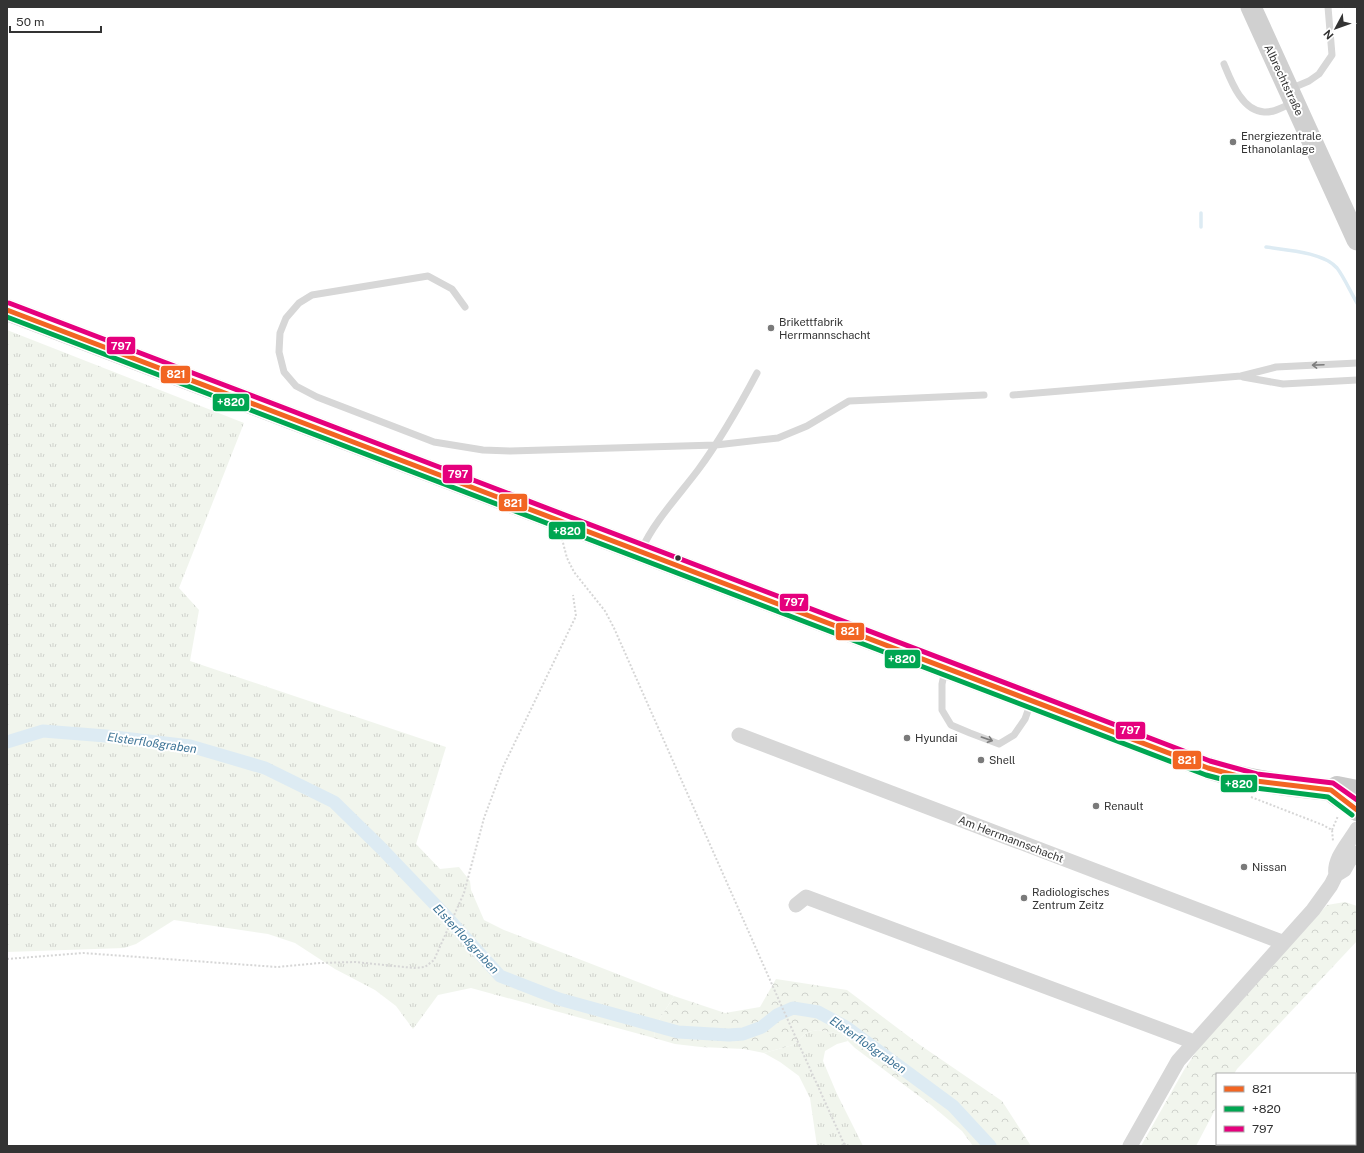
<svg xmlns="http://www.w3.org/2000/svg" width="1364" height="1153" viewBox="0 0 1364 1153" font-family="'Public Sans',sans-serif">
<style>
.grass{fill:url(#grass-tufts)}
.forest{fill:url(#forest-crowns)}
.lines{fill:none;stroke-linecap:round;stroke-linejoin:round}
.stream{stroke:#ddebf3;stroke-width:3.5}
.canal{stroke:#ddebf3;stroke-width:13}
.path{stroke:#d6d6d6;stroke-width:2;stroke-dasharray:2 2;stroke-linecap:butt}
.lane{stroke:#d7d7d7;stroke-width:7}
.street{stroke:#d7d7d7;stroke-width:15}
.secondary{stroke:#d0d0d0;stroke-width:21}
.primary{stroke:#cacaca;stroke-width:22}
.bus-1-casing{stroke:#fff;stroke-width:8}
.bus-2-casing{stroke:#fff;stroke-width:8}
.bus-3-casing{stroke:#fff;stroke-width:8}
.bus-1{stroke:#f26522;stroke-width:5}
.bus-2{stroke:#00a651;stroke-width:5}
.bus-3{stroke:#e5007d;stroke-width:5}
.oneway{stroke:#7d7d7d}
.poi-dot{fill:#7a7a7a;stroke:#fff;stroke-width:1.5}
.bus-dot{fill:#333;stroke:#fff;stroke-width:1.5}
.labels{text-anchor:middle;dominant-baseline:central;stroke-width:4;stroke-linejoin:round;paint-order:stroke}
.street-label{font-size:11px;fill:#333;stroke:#fff}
.poi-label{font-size:11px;fill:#333;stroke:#fff;text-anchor:start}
.water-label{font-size:12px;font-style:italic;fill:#3f7597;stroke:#fff}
.line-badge{stroke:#fff;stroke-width:1.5}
.badge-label{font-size:11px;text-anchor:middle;font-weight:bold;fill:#fff}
</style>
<defs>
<pattern id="grass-tufts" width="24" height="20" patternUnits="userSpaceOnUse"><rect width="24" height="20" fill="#f1f5ed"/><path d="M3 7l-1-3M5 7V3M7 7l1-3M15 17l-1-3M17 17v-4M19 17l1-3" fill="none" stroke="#cfd2cc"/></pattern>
<pattern id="forest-crowns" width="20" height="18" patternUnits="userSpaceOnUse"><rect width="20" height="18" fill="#f1f5ed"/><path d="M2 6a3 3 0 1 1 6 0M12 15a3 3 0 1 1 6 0" fill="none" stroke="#cfd2cc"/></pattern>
</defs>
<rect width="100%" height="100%" fill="#fff"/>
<path class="grass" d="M7 330 244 423 179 588 199 610 190 661 446 747 416 844 440 869 459 867 470 881 471 890 484 920 504 930 674 996 656 1025 654 1038 471 988 438 995 413 1029 396 1006 375 990 335 969 295 943 268 934 174 920 136 944 124 948 7 952Z
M818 1030 841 1034 848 1041 837 1044 825 1051 823 1061 837 1094 863 1146H817L810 1098 799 1076 780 1062 764 1053 793 1045 807 1032Z"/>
<path class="forest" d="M1345 902 1357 906V941L1237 1069 1234 1074H1217V1106L1196 1146H1141L1184 1070 1202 1043 1327 905Z
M776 979 847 990 920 1045 1002 1101 1031 1146H973L962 1131 931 1105 855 1048 841 1034 818 1030 807 1032 793 1045 764 1053 744 1049 701 1047 675 1044 654 1038 656 1025 674 996 725 1013 760 1007Z"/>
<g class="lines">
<path class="stream" d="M1201 213V227
M1266 247C1286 250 1323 252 1337 268 1344 277 1351 293 1357 303"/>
<path class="canal" d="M7 742 43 731 106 736 190 746 265 768 334 802 381 848 446 916 500 976 559 999 678 1032 729 1035 743 1034 762 1027 777 1015 793 1008 818 1012 846 1027 953 1106 990 1146"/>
<path class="path" d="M562 539 567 558 574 572 605 611 614 628 782 1007 845 1146
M1251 797 1323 825 1332 830 1333 841
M1332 830 1338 816
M7 959 83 953 277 967 320 963 355 962 414 968 425 967 434 960 464 893 484 818 503 767 576 616 573 595"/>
<path class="lane" d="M1224 64C1231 81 1242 111 1264 112 1274 113 1285 106 1294 102
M1290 89 1309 81 1319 74 1332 55 1328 7
M465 307 452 289 428 276 312 295 299 303 286 318 280 333 279 352 284 372 296 386 317 397 434 442 483 450 510 451 716 445 778 438 807 426 849 401 984 395
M1243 377 1283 384 1357 380
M1013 395 1241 376 1276 367 1357 363
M642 549C653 523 680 494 698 470 721 439 739 407 757 373
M945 670 942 684V710L951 725 970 733 999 744 1014 735 1025 719 1031 702"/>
<path class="street" d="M739 735 1282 942
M1336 875C1333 859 1349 843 1357 829
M796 905 806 897 1194 1042
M1130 1146 1178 1061 1313 910 1331 885 1336 875 1344 870 1349 861 1357 853"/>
<path class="secondary" d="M1251 7 1357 240"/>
<path class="primary" d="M7 310 1208 768C1248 781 1289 786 1331 790L1337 787 1357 791
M1331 790C1338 799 1350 801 1357 810"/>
<defs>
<path id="bus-1" d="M7 310 1208 768 1256 781 1331 790 1357 810"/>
<path id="bus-2" d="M7 317 1206 775 1255 788 1328 797 1352 815"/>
<path id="bus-3" d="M9 303 1210 761 1257 774 1333 783 1357 800"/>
</defs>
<use href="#bus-1" class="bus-1-casing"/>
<use href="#bus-2" class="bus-2-casing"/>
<use href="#bus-3" class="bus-3-casing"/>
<use href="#bus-1" class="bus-1"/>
<use href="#bus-2" class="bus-2"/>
<use href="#bus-3" class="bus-3"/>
</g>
<defs><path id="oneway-shaft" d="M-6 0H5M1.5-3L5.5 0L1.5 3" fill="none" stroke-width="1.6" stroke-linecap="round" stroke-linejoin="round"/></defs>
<g class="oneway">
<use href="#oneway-shaft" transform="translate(1318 365) rotate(178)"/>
<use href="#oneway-shaft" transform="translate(987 739) rotate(19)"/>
</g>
<g class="poi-dot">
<circle cx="1233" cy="142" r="4"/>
<circle cx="771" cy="328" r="4"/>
<circle cx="907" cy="738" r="4"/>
<circle cx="981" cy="760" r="4"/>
<circle cx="1096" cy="806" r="4"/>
<circle cx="1244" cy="867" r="4"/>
<circle cx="1024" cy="898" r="4"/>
</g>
<circle class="bus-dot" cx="678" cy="558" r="3.5"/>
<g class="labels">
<g class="street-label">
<text transform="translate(1284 80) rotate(65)">Albrechtstraße</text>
<text transform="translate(1011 839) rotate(21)">Am Herrmannschacht</text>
</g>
<g class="poi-label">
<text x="1241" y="136">Energiezentrale<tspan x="1241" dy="13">Ethanolanlage</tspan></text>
<text x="779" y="322">Brikettfabrik<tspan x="779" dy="13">Herrmannschacht</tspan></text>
<text x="915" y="738">Hyundai</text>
<text x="989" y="760">Shell</text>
<text x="1104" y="806">Renault</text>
<text x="1252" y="867">Nissan</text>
<text x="1032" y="892">Radiologisches<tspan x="1032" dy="13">Zentrum Zeitz</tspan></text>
</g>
<g class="water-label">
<text transform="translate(152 743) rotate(8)">Elsterfloßgraben</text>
<text transform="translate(466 939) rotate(47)">Elsterfloßgraben</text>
<text transform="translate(868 1045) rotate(35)">Elsterfloßgraben</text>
</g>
</g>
<g class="line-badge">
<rect x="106" y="336" width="30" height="19" rx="4" fill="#e5007d"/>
<rect x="160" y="365" width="31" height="19" rx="4" fill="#f26522"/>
<rect x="212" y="393" width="38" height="19" rx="4" fill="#00a651"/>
<rect x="442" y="464" width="31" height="20" rx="4" fill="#e5007d"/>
<rect x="498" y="493" width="30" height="19" rx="4" fill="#f26522"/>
<rect x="548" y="521" width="38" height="19" rx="4" fill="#00a651"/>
<rect x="779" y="593" width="30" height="19" rx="4" fill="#e5007d"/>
<rect x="835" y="622" width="30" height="19" rx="4" fill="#f26522"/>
<rect x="884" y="649" width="37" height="20" rx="4" fill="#00a651"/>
<rect x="1115" y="721" width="31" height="19" rx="4" fill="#e5007d"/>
<rect x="1172" y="750" width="30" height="20" rx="4" fill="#f26522"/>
<rect x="1220" y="774" width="38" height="19" rx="4" fill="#00a651"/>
</g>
<g class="badge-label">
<text x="121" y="350">797</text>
<text x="176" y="378">821</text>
<text x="231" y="406">+820</text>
<text x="458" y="478">797</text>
<text x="513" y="507">821</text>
<text x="567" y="535">+820</text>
<text x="794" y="606">797</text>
<text x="850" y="635">821</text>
<text x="902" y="663">+820</text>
<text x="1130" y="734">797</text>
<text x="1187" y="764">821</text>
<text x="1239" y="788">+820</text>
</g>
<rect width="1364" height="1153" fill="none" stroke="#333333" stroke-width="16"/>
<rect x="1216" y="1073" width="140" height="72" fill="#ffffff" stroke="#adadad"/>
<rect x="1224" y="1086" width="20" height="6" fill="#f26522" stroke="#adadad"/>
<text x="1252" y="1093" font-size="12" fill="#333333">821</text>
<rect x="1224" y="1106" width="20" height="6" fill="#00a651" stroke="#adadad"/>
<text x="1252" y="1113" font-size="12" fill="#333333">+820</text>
<rect x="1224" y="1126" width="20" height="6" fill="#e5007d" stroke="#adadad"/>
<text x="1252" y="1133" font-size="12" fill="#333333">797</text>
<g transform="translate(1336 28) rotate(229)" stroke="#ffffff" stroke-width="3" paint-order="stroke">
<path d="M0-3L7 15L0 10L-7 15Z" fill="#333333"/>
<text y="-6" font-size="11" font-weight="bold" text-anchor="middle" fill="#333333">N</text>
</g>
<path d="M10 26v6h91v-6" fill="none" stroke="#333333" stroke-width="2"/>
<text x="16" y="26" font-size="12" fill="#333333" stroke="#ffffff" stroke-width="3" paint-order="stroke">50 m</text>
</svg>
